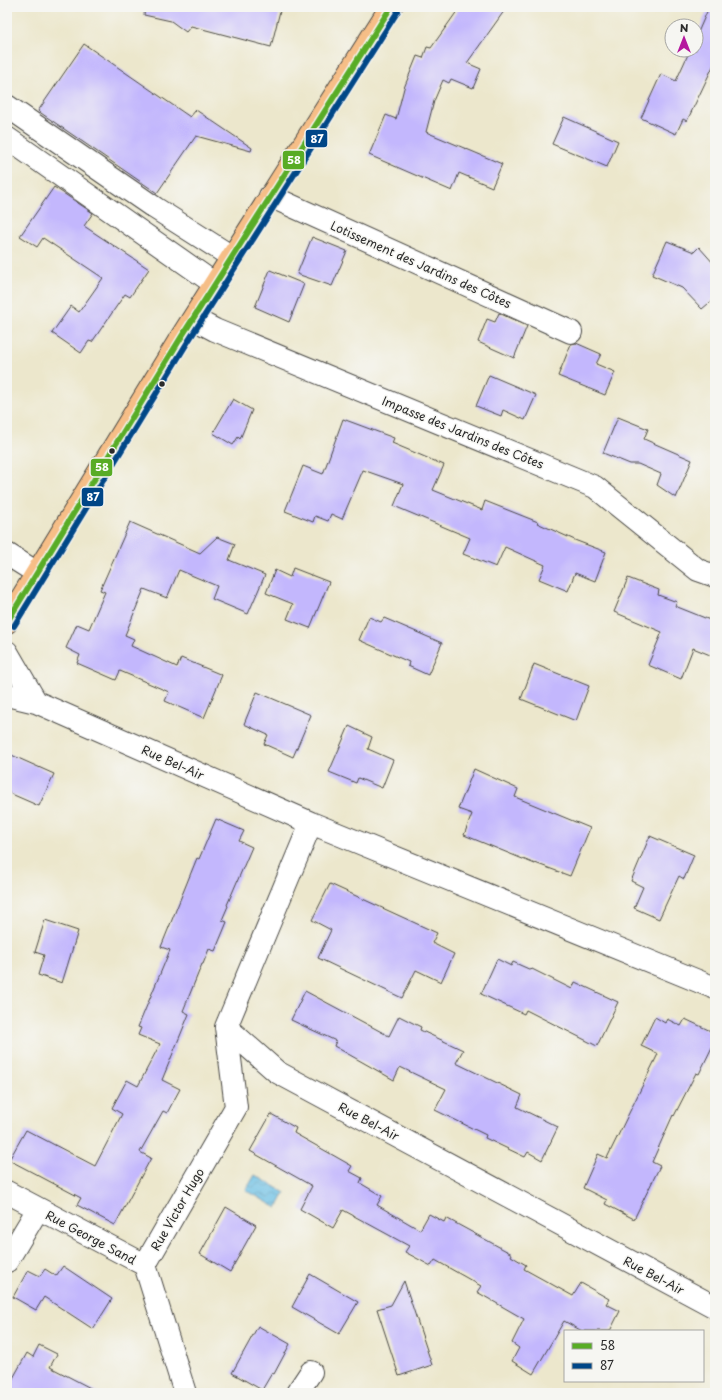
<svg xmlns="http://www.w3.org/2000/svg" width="722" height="1400" viewBox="0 0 722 1400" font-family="'Playpen Sans',sans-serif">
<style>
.water{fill:url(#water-waves);stroke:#4a7588}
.building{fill:#c3b7fd}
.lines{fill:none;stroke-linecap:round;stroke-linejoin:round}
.minor-casing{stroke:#484743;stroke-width:24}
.major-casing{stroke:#484743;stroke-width:24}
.minor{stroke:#fff;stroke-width:22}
.major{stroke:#f6be87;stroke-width:22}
.bus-1-casing{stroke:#f6f6f2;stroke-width:9}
.bus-2-casing{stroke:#f6f6f2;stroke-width:9}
.bus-1{stroke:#58ac25;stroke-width:6}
.bus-2{stroke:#004687;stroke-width:6}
.bus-dot{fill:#2b2b2b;stroke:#f6f6f2;stroke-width:1.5}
.labels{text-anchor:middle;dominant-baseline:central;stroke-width:3;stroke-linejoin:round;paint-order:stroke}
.street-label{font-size:12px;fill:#2b2b2b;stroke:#f6f6f2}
.line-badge{stroke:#f6f6f2;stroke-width:1.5}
.badge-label{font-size:11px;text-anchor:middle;font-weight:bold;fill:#fff}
</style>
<defs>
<pattern id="water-waves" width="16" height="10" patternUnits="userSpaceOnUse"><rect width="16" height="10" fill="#69bfe5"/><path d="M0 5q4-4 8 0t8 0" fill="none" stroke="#579bba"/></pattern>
</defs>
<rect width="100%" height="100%" fill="#f6f6f2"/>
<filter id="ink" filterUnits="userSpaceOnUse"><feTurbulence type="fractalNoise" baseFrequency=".025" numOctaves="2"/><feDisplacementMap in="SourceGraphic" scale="8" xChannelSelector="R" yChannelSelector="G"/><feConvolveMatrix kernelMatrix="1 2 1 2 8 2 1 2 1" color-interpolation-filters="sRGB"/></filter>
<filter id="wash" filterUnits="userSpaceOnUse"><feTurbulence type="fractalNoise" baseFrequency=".012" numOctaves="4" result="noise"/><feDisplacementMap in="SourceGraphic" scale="16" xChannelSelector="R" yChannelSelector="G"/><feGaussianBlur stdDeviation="0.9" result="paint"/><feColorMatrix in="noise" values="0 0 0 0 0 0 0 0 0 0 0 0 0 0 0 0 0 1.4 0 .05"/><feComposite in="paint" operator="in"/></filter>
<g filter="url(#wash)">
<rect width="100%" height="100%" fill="#ece7cc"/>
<path class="water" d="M255 1175 285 1193 277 1208 246 1190Z"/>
<g id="blocks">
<path class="building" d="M145 7H264L280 11 271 47 191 26 186 32 171 21 144 15Z
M460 7H507L467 63 481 69 473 88 451 79 449 83 443 80 434 101 426 132 502 164 492 187 459 173 452 191 369 155 386 115 396 119 404 88 417 56 423 58 427 47 431 48Z
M709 7H715V62L687 121 683 119 676 134 641 118 661 74 676 81 690 50H696V37Z
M84 44 190 117 196 110 252 148 251 151 196 136 157 193 38 111Z
M564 117 618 141 607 167 552 144Z
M54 187 93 213 84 226 149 269 130 297 125 294 92 342 89 341 81 353 52 333 71 306 79 312 103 278 43 238 37 247 20 236Z
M312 237 347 251 332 286 297 274Z
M667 241 694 252 699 247 715 265V298L702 309 682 288 652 275Z
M270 270 304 284 289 322 255 307Z
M499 313 527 326 514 358 478 342 487 319 495 322Z
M576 343 601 354 596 364 615 372 605 395 558 376 571 344Z
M489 375 536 395 525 420 503 410 501 416 476 406Z
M233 399 252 410 240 439 238 437 233 445 213 433Z
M618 417 648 429 644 439 692 460 676 498 657 485 661 474 638 464H630L603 453Z
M343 419 394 438 392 443 444 465 433 490 482 510 485 501 538 522 537 523 577 541 606 552 595 581 575 573 568 591 539 579 545 565 505 547 496 567 463 554 470 538 394 506 403 484 363 470 342 519 331 514 328 521 315 516 313 522 285 511 303 466 323 474Z
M130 522 200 553 217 537 235 544 229 560 265 575 248 614 212 599 217 586 179 570 167 598 144 589 125 635 134 639 131 646 177 667 181 658 222 675 204 718 165 701 169 692 120 671 116 680 77 663 80 655 66 648 77 624 89 629 105 592 100 590Z
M293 568 329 582 310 628 287 619 293 604 266 593 275 570 290 577Z
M628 578 659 590 658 595 677 602 675 606 715 622V657L693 648 681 679 648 665 662 632 614 612Z
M369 617 381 622 384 618 442 643 428 675 408 666 409 662 359 640Z
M534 664 589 686 576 721 521 699Z
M257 692 311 715 293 757 264 744 268 735 244 724Z
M349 726 372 737 368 749 393 760 382 788 358 778 356 783 329 772Z
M7 753 54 774 39 806 7 792Z
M474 769 518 789 515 797 590 828 570 876 535 863V864L464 835 472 814 458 809Z
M216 819 244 831 239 841 252 847 227 905 228 906 222 920 227 922 215 951 209 949 203 964H202L183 1011 189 1014 162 1080 180 1089 167 1113 163 1111 140 1152 151 1158 115 1225 77 1205 81 1198 9 1160 26 1130 95 1166 122 1114 112 1108 127 1080 138 1086 160 1044 138 1035 141 1028 138 1027 170 950 161 947 197 858 199 859Z
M650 836 694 855 684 879 679 876 659 919 634 908 643 887 631 881Z
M330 884 437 933 432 943 454 954 441 982 416 970 402 998 318 958 331 930 312 920Z
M45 920 78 931 62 983 38 975 44 955 35 952Z
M497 959 511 966 513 962 531 970 532 969 572 989 575 982 618 1002 597 1046 526 1010 524 1014 481 994Z
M305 991 389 1036 399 1016 421 1027 420 1030 463 1050 456 1063 522 1095 517 1107 558 1127 542 1160 528 1152 525 1157 485 1138 486 1135 435 1110 446 1089 400 1067 394 1080 334 1046 336 1041 291 1020Z
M655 1017 665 1023 667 1019 681 1026 685 1019 715 1033V1041L699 1074 696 1073 674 1116 673 1115 652 1162 660 1166 634 1219 605 1204 607 1200 583 1188 598 1154 607 1158 658 1054 641 1046Z
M271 1114 296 1128 294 1133 352 1166 349 1171 362 1178 360 1183 382 1196 377 1205 420 1230 429 1214 444 1222 446 1218 512 1254 511 1256 526 1265 524 1269 573 1296 581 1283 609 1299 606 1304 620 1311 610 1331H582L564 1321 533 1374 512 1361 519 1348 512 1343 524 1319 477 1292 481 1286 435 1260 431 1266 405 1252 409 1246 343 1210 333 1228 300 1209 312 1186 250 1151Z
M226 1207 256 1225 230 1272 200 1254Z
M63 1266 112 1299 93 1329 44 1297 36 1310 13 1297 28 1270 40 1276 45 1269 56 1276Z
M310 1274 358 1302 339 1334 292 1307Z
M404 1281 432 1365 399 1376 377 1309 391 1305Z
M258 1326 290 1344 274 1374 272 1373 262 1390 232 1373Z
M39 1345 57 1354 50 1367 100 1393H7V1389L27 1353 33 1357Z"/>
</g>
</g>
<g filter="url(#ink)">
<use href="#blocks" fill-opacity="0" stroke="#484743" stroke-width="1"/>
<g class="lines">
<defs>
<path id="minor" d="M7 106 155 208 232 257
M7 138 215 284
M270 196 571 332
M194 319 215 330 595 487 698 570 715 576
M7 554 37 573
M7 652 36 702
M7 695 36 702 311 823 715 988
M311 823 226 1027 277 1072 715 1307
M7 1192 145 1265
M7 1261 38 1209
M185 1393 145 1265 236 1107 226 1027
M297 1393 311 1372"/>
<path id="major" d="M7 622 182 336 391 7"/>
</defs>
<use href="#minor" class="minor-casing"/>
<use href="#major" class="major-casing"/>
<use href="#minor" class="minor"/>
<use href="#major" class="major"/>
<defs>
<path id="bus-1" d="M7 622 182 336 391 7"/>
<path id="bus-2" d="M14 626 189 340 398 11"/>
</defs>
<use href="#bus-1" class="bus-1-casing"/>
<use href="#bus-2" class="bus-2-casing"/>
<use href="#bus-1" class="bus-1"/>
<use href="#bus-2" class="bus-2"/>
</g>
</g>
<g class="bus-dot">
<circle cx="162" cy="384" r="3.5"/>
<circle cx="112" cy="451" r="3.5"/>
</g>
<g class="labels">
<g class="street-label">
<text transform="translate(421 264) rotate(24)">Lotissement des Jardins des Côtes</text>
<text transform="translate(463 432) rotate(22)">Impasse des Jardins des Côtes</text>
<text transform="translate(173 762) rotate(24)">Rue Bel-Air</text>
<text transform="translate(369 1121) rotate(28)">Rue Bel-Air</text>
<text transform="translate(177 1209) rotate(-60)">Rue Victor Hugo</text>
<text transform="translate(91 1237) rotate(28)">Rue George Sand</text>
<text transform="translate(654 1275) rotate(28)">Rue Bel-Air</text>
</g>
</g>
<g class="line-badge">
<rect x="305" y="129" width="23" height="19" rx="4" fill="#004687"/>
<rect x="282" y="150" width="23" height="20" rx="4" fill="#58ac25"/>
<rect x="90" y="458" width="23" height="19" rx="4" fill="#58ac25"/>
<rect x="81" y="487" width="23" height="20" rx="4" fill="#004687"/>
</g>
<g class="badge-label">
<text x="317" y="143">87</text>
<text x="294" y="164">58</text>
<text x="102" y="471">58</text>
<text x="93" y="501">87</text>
</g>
<rect width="722" height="1400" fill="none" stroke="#f6f6f2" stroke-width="24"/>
<rect x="564" y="1330" width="140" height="52" fill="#f6f6f2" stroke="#a5a5a2"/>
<rect x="572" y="1343" width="20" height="6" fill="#58ac25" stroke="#a5a5a2"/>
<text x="600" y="1350" font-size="12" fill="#2b2b2b">58</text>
<rect x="572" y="1363" width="20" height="6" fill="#004687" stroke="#a5a5a2"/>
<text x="600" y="1370" font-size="12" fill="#2b2b2b">87</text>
<g transform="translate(684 38)"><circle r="19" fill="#f6f6f2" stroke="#a5a5a2"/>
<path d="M0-3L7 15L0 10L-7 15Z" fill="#b5179e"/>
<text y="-6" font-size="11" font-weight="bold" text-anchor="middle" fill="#2b2b2b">N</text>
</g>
</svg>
